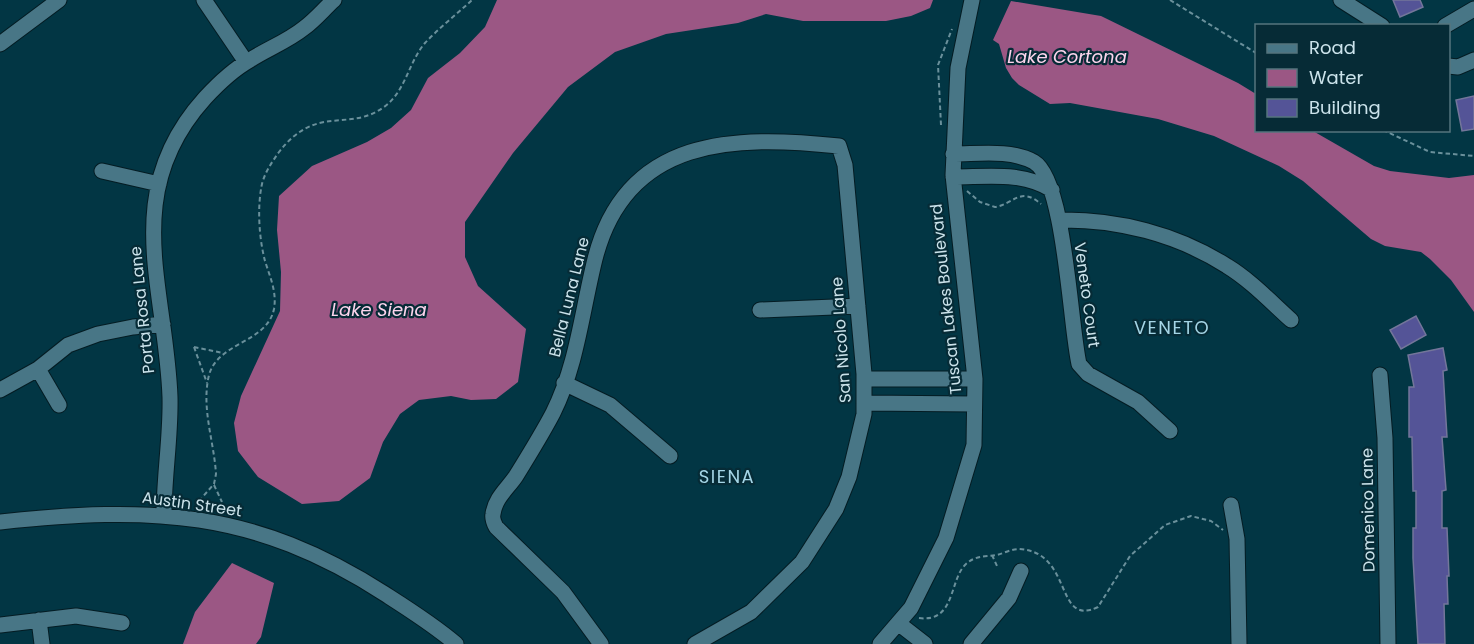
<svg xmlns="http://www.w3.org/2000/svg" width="1474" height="644" viewBox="0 0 1474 644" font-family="Poppins,sans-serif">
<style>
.water{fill:#9b5784}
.building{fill:#545497;stroke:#73769a;stroke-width:1.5}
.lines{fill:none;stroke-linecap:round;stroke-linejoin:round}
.minor-casing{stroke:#041c23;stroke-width:17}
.path{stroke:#6a909b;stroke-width:2;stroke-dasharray:4.5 3;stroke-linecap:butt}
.minor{stroke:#487686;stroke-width:15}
.labels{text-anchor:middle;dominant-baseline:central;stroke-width:4.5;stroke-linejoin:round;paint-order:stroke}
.street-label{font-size:16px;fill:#cbe3eb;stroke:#062b36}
.water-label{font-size:18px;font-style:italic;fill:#fdd5ed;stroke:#062b36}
.neighbourhood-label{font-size:18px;letter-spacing:1.5px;fill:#a4d5e6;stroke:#062b36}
</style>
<rect width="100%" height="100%" fill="#023644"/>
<path class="water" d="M497 0H933L930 8 911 16 886 21H803L766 14 738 23 666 34 615 52 568 87 513 153 465 222V257L478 286 526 329 518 382 496 399 471 400 451 396 419 400 400 414 383 442 370 478 339 501 302 504 258 477 238 451 234 423 241 396 280 311 281 272 277 230 279 196 312 166 367 142 391 128 411 110 428 78 460 53 485 27Z
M1011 1 1101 16 1238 83 1256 94V130L1313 131 1374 166 1390 171 1449 178 1474 175V312L1451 280 1430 259 1421 252 1385 246 1371 239 1303 181 1279 166 1214 136 1158 119 1070 103 1050 104 1019 85 1012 78 1006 68 999 44 993 40Z
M232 563 274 583 261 637 256 644H183L195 612Z"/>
<path class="building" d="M1393 0H1420L1423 7 1400 17Z
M1474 96V129L1462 131 1456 100Z
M1416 316 1426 335 1401 349 1390 330Z
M1443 348 1447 370 1443 371 1447 437H1442L1446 490 1442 491V528H1447L1449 576H1447L1448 604H1444L1445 644H1418L1413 558V528H1416V491H1413L1412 437H1409V387H1414L1408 355Z"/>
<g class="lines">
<defs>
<path id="minor" d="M204 0 246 62
M1341 0 1382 26
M1445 26 1474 9
M0 44 59 0
M1448 66 1458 67 1474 60
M953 154C979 154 1010 149 1034 162 1065 180 1070 325 1079 364L1088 374 1138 402 1170 431
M102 171 159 184
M953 177C987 177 1022 171 1052 190
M1059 220C1117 219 1177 234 1227 266 1250 280 1270 301 1291 320
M760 310 858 306
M38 369 59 405
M1380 375 1385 438 1388 644
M864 379H975
M564 383 610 405 670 456
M0 390 38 369 68 345 98 334 133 327 163 324
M864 403 974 404
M1231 505 1237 539 1239 644
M164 515C164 475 171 436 170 397 166 287 119 193 205 98 217 85 234 69 250 60 267 49 288 41 304 28 315 20 324 9 334 0
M0 522C151 506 253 509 385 594 410 610 434 625 456 644
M39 620 42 644
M898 623 925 644
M0 625 76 616 122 623
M601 644 563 592 496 527C494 523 492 518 493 514 495 498 508 488 516 476 529 455 542 434 553 413 577 365 582 311 595 259 626 136 735 135 839 146L845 165 864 374V414L849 477 836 509 802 562 751 612 695 644
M880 644 911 608 946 538 974 445 975 379 953 175 958 68 972 0
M971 644 1009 598 1021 571"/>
</defs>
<use href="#minor" class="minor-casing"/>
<path class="path" d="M1170 0 1256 53
M941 125 938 65 952 29
M1383 130 1430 152 1474 156
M967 191 980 202 995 207C1014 204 1020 186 1041 204
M194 347 207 383
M194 347 223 353
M214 485 222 502
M199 501 214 484 216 474C214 441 201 408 209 375 218 342 267 343 274 309 277 292 270 277 265 261 259 238 257 207 262 184 265 172 272 162 279 152 317 103 348 133 384 107 406 91 408 63 425 43 439 28 457 14 472 0
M992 555 997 566
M919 618C956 623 949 579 966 564 976 555 985 557 997 555 1004 553 1012 549 1019 549 1074 552 1054 628 1098 607L1130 556 1165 525 1191 516 1211 521 1223 530"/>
<use href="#minor" class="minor"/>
</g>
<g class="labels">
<g class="street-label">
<text transform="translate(1087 295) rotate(82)">Veneto Court</text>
<text transform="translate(569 297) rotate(-76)">Bella Luna Lane</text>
<text transform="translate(946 299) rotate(-96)">Tuscan Lakes Boulevard</text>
<text transform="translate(142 310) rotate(-96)">Porta Rosa Lane</text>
<text transform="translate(841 340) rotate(-94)">San Nicolo Lane</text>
<text transform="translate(192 504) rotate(8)">Austin Street</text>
<text transform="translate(1368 510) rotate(-91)">Domenico Lane</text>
</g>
<g class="water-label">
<text x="1067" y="56">Lake Cortona</text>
<text x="379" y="309">Lake Siena</text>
</g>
<g class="neighbourhood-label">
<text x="1172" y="327">VENETO</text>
<text x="727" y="476">SIENA</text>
</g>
</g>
<rect x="1255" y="24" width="195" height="108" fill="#062b36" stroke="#55757e" stroke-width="1.5"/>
<rect x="1267" y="44" width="30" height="9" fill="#487686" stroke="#55757e" stroke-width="1.5"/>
<text x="1309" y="54" font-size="18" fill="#cbe3eb">Road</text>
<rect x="1267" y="69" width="30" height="18" fill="#9b5784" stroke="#55757e" stroke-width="1.5"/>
<text x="1309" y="84" font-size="18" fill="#cbe3eb">Water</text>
<rect x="1267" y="99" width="30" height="18" fill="#545497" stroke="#55757e" stroke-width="1.5"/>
<text x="1309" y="114" font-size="18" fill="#cbe3eb">Building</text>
</svg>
